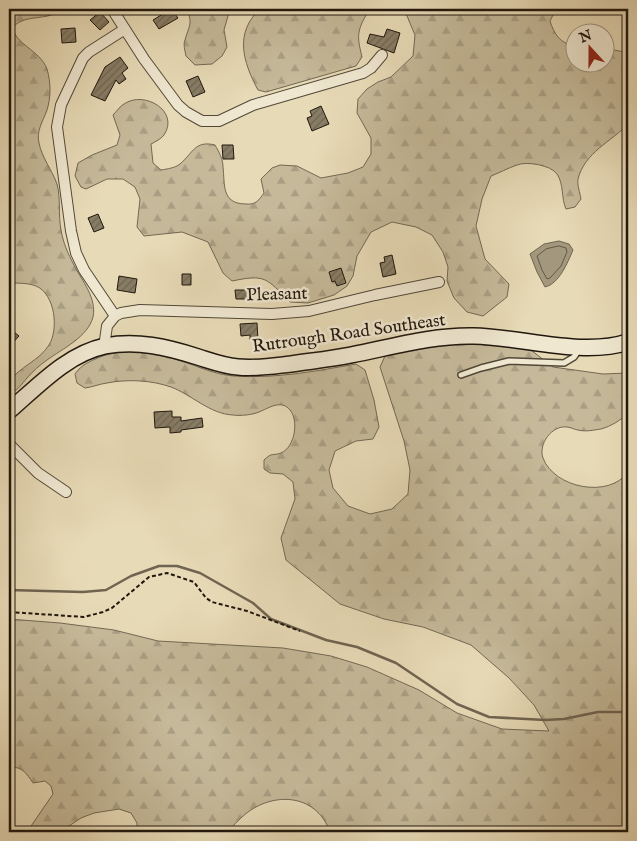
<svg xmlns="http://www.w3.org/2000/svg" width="637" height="841" viewBox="0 0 637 841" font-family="'IM FELL English',serif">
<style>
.forest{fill:url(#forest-firs);stroke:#726854}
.water{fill:#a3987d;stroke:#6f6451}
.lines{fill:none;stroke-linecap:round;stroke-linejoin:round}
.shore{stroke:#625846;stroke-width:1}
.stream{stroke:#6f6451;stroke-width:2.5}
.building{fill:url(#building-hatch);stroke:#20170e}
.lane-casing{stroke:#524838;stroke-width:8}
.street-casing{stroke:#524838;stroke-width:12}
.secondary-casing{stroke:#20170e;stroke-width:18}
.path{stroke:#20170e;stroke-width:2;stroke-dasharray:4 2.5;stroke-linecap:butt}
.lane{stroke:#efe7d0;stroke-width:5}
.street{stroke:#efe7d0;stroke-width:10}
.secondary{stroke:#efe7d0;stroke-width:15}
.labels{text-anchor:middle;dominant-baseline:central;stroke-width:5;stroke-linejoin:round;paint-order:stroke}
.street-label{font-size:18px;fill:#20170e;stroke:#efe7d0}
</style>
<defs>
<pattern id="forest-firs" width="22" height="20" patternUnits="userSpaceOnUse" patternTransform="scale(1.25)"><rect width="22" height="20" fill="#c5b999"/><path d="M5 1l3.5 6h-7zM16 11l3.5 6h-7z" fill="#a99e83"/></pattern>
<pattern id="building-hatch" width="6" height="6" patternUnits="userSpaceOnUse" patternTransform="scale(1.25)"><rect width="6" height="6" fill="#877c65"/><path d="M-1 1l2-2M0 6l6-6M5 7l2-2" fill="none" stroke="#6e6552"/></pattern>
</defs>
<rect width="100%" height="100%" fill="#e7dab6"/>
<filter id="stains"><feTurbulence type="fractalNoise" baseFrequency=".004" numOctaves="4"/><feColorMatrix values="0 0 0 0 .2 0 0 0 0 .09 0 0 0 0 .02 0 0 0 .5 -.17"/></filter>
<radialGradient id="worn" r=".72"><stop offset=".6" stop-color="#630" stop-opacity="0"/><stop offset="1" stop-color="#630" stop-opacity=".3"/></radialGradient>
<path class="forest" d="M9 9H62C48 22 26 13 13 27 14 44 40 50 47 69 51 83 51 97 47 110 43 121 36 131 39 143 42 158 52 170 57 184 61 199 58 215 61 230 63 242 68 254 74 265 82 281 97 298 93 317 88 337 62 349 47 360 40 365 33 371 27 378 22 384 18 390 11 393L9 392V382C19 367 39 361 49 345 59 329 55 294 36 286 29 283 16 283 9 283Z
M187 9H230L224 30 227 47 222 56 212 64 195 65 186 56C185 51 183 44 185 40 189 25 193 25 187 9Z
M260 9H374C369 11 368 13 365 17 356 33 358 40 362 57L356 66 266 92 258 90C243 62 234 33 260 9Z
M400 9H556L550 21C554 34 560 43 574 46V62H604L605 48 624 52 628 58V124C611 142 585 152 578 179 577 185 580 193 581 199L575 207 566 209C561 198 564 184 557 174 551 165 526 161 517 165 508 168 499 173 491 176L482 199 476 226 485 259 509 284 507 297 483 316 467 312 454 298 447 281 448 267 443 252 432 235 416 227 392 222 371 232 357 256 353 276 347 286 334 295 308 303 290 302C266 278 266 274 232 281L223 273 208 242 182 232 144 236 137 227 140 199 135 187 123 179H107L86 189 81 187 75 176 78 163 92 155 117 145 120 135 113 115C117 111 120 106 124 104 144 90 180 111 164 135 161 139 155 142 151 144L153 163 161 170C167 169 175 168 180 164 193 153 195 140 215 145 219 152 223 159 223 167 225 184 221 204 246 204 256 205 259 200 264 193L261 179 272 168 280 165 297 166 321 178 348 173 363 167 371 154V138L357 113 358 99 367 89 378 82 391 77 413 56 415 35 407 16Z
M482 343 527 347 553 367 603 374 628 373V414C620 420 612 426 601 429 594 430 586 432 578 430 575 430 571 427 567 427 552 425 538 444 543 458 554 488 609 499 628 472V832H330C316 792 270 791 242 817 237 822 232 825 231 832H137V823L131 813 119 809 94 813 81 818 60 832H27L53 794 51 786 45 781 33 783C27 774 21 765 9 768V619L60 623 114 630 158 641 283 648 331 656 367 667 419 690 457 713 502 729 549 731 534 705 509 678 471 645 423 627 384 619 340 604 286 560 281 538 295 499 293 482 283 474 270 473 264 469V460C272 452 273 456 281 453 295 447 299 421 290 410 281 399 269 408 259 412 252 415 240 416 233 415 210 414 192 395 171 387 151 380 127 379 107 383 99 384 93 387 85 388L77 383 75 374C82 364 89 362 100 357 130 345 164 355 193 365 206 370 220 375 234 376 275 379 316 371 356 364L365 370 374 400 379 427 373 439 356 441 335 451 329 470 333 488 348 506 370 514 392 509 408 494 410 470 404 441 380 367 385 356 437 344Z"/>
<path class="water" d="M559 241 569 244 573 250C568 262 559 284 545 287L537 272 530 254 544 244Z"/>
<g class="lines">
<path class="shore" d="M559 246 566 248 567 252 561 266 550 278 547 279 542 270 537 256 546 249Z"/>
<path class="stream" d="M9 590 83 592 106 590 131 576 159 566H177L200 573 253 603 271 619 326 640 357 647 396 663 457 704 489 717 545 720 564 719 598 712H628"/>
</g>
<path class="building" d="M171 9 178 18 159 29 153 20Z
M100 12 109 22 100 30 90 20Z
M75 28 76 42 62 43 61 29Z
M387 29 400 33 394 53 367 43 370 34 384 37Z
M120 57 128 68 122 73 126 79 119 84 116 80 105 101 91 95 105 67Z
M198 76 205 92 193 97 186 81Z
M321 106 329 124 312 131 307 118 312 116 310 111Z
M222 145H233L234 159H223Z
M98 214 104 228 94 232 88 218Z
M392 255 396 274 383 277 380 263 385 262 384 257Z
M341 268 346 283 337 286 335 281 332 282 329 272Z
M182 274H191V285H182Z
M119 276 137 279 135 293 117 290Z
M235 290H250V299H236Z
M257 323 258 340H250V335L241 336 240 324Z
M9 328 19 336 9 347Z
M172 411V417H181V421L202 418 203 427 181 430V432L170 433V427L155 428 154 412Z"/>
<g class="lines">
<defs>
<path id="lane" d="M461 375 481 368 509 361 564 363 574 357 579 350"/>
<path id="street" d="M112 9 144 59 178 105 186 112 202 121H219L253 105 363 73 371 68 382 55
M115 316 121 313 140 310 272 314 309 311 375 295 439 282
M104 347 107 326 115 316 84 270 76 253 71 231 57 127 61 105 83 58 89 52 125 29
M9 444 38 473 66 492"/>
<path id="secondary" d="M9 411C37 387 67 354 105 346 137 340 167 347 198 357 211 361 224 366 238 367 256 369 273 366 291 364 311 361 331 359 351 355 392 347 432 335 474 336 523 337 582 357 628 342"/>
</defs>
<use href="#lane" class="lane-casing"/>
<use href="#street" class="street-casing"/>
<use href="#secondary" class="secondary-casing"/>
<path class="path" d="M9 612 84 617 103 612 112 608 149 577 167 573 194 582 206 598 212 602 247 611 300 631"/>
<use href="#lane" class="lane"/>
<use href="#street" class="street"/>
<use href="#secondary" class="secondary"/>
</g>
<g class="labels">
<g class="street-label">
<text transform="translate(277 295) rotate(-2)">Pleasant</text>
<text transform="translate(349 334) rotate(-8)">Rutrough Road Southeast</text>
</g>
</g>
<rect width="637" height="841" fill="none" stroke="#e7dab6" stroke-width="30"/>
<rect x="10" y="10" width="617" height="821" fill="none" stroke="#20170e" stroke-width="2.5"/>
<rect x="15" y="15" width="607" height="811" fill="none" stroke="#20170e"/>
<g transform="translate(590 48) rotate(339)"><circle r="24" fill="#efe7d0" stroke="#9c9482"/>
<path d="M0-4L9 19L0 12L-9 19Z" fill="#8f2418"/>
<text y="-8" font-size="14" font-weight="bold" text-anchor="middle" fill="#20170e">N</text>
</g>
<rect width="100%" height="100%" filter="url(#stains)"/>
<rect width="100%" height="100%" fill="url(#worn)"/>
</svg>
